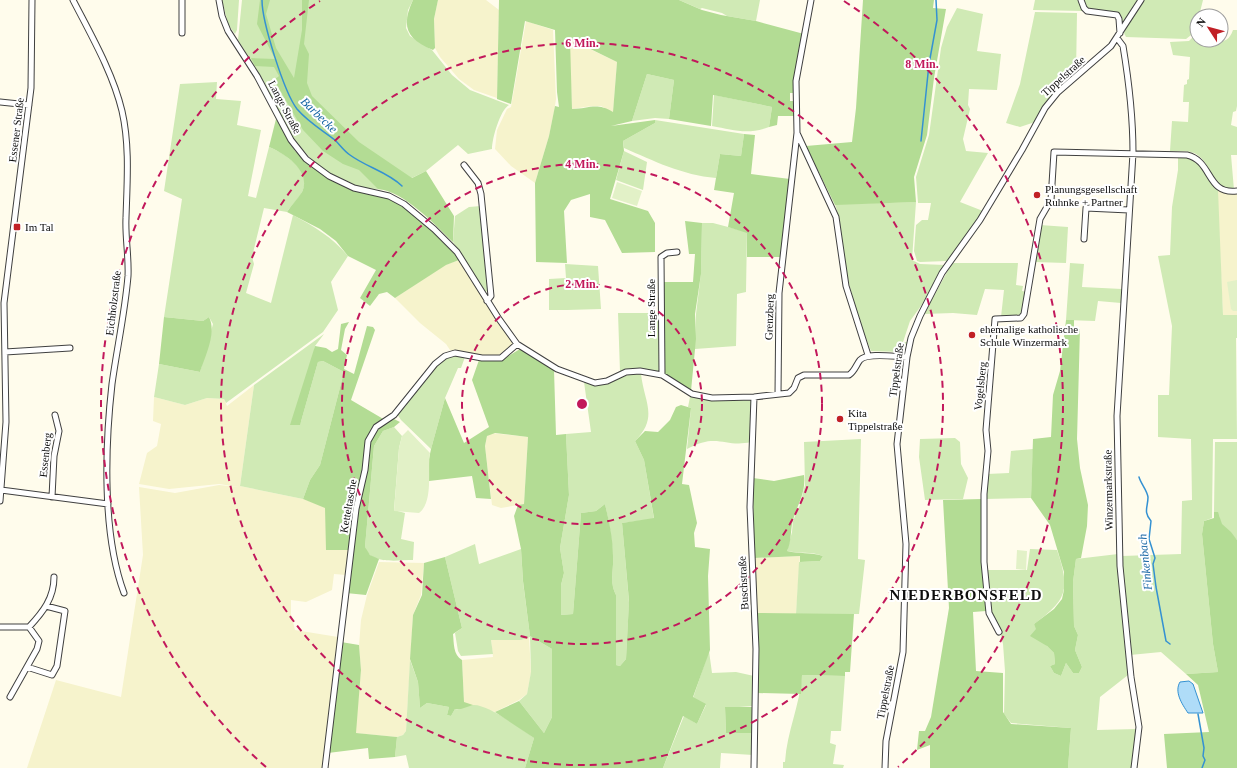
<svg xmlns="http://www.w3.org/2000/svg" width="1237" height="768" viewBox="0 0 1237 768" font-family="Georgia,serif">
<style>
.farmland{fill:#f6f3cc}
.green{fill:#d0eab5}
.forest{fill:#b3dc94;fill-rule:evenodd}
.pitch{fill:#e2f1c7}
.water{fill:#afdcf8;stroke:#3491d2}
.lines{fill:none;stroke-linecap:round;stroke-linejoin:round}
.stream{stroke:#3491d2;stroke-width:1.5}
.minor-casing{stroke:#404040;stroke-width:7}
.minor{stroke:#fff;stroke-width:5}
.ring{fill:none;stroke:#c2185b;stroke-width:2;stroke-dasharray:7 5}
.poi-dot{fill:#c12026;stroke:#fff;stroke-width:1.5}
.labels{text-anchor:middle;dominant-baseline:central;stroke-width:4;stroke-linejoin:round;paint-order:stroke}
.street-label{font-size:11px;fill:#0d0d0d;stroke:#fff}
.poi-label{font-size:11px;fill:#0d0d0d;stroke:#fff;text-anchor:start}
.water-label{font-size:12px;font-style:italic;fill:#1262a2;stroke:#fff}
.district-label{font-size:15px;font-weight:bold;letter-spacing:1px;fill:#0d0d0d;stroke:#fff}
.centre{fill:#c2185b;stroke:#fff;stroke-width:2}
.ring-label{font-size:12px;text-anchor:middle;font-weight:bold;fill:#c2185b;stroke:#fff;stroke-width:4;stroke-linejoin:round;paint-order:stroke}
</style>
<rect width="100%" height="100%" fill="#fffcec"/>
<path class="farmland" d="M438 0H486L499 10 497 98 474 90 459 79 440 57 435 48 434 19Z
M526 21 553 30 556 99 554 112 549 136 535 183 511 166 495 149 497 130 507 109 511 107Z
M569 39 617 62 613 113 601 106H592L572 109Z
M1217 190 1230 194 1237 193V315H1223Z
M459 260 513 343 511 348 505 352 496 356H483L450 350 446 344 420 323 395 298 445 265Z
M254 385 240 486 303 499 326 507V550H349L346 575 334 574 332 590 306 602 291 600V614L295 630 338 637 324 768H27L56 680 121 697 143 555 139 487 175 493 219 485 239 487 219 484 169 489 139 484 147 453 157 446 161 424 153 421 154 397 185 405 207 398 224 399 227 406Z
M491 433 528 437 524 504 501 508 492 505 485 446 487 436Z
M800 556 796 614 757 613 754 558Z
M379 562 424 563 421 595 413 615 406 731 403 735 397 737 355 733 361 670 359 646 361 620 367 595Z
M529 636 531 673 527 694 519 700 495 712 464 703 462 660 493 657 491 640H521Z"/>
<path class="green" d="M222 0H239L237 30 235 34 228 24Z
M242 0H413L408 10 406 28 410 36 432 50 452 75 470 90 509 105C500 110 492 139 492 149L468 154 458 145 426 171 387 190 356 187 332 175 313 161 295 141 263 80 238 40Z
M679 0H760L756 21 727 16 722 13 702 8 700 9Z
M1035 0H1080L1083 11 1033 10Z
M1083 0H1139L1121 28 1120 16 1087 9Z
M1144 0H1203L1199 16H1197L1195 32 1186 39 1126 37 1124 33 1125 30Z
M957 8 983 14 977 51 1001 54 997 90 969 89 968 105 970 109 963 139 966 151 988 153 960 202 983 211 947 261 920 262 917 261 914 251 916 225 922 220H928L931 203H918L916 177 929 135 941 48 947 27Z
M1035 12 1077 13 1076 75 1035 122 1020 127 1006 123 1020 84Z
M1233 30H1237V106L1236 111 1233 112 1231 125 1237 127V155H1231L1234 190C1208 188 1213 164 1196 154 1189 150 1179 152 1170 151L1172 121 1188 122 1189 102H1183L1184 85 1187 84V80L1189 79 1190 57 1173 55 1170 42 1189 41 1197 33V40C1213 40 1227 48 1233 30Z
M647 74 674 80 669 119 655 118 632 121Z
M217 82 216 99 241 101 237 125 261 130 248 196 256 198 269 147C284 153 313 171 302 192 299 199 291 205 287 212L264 208 252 257 254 264 246 293 271 303 293 215C315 227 332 237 348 256L331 282 338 310 323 332 226 403 224 399 207 398 185 405 154 397 159 364 200 372 213 324 209 317 203 321 164 317 182 199 164 191 180 84Z
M714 95 772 107 769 127C748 135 733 130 712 126Z
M655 120 744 134 741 156 720 154 716 178C682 175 654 161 624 148L623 141 655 123Z
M624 151 647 162 643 190 616 180Z
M1178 156 1190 158 1200 164 1218 190 1223 315H1237V338H1236L1237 439H1213L1212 518 1204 521 1202 534 1213 644 1218 672 1186 674 1161 652 1130 655 1122 556 1181 554 1182 501 1192 500 1191 439 1158 437V395H1169L1172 326 1158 256 1170 255 1172 207 1178 170Z
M916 202 912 260 920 264 945 265 926 299 910 321 903 342H907L901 352 871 351C859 322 850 293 845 262 841 242 842 224 835 204Z
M481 206 489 292 485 291 453 242 455 216 469 207Z
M702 223H713L747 232 746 292 737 294 736 346 695 349 696 314 701 273Z
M1040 225 1068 227 1066 263 1035 262Z
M952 263H1018L1016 285 1023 286 1022 291 1027 292C1022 315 1026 316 1001 317L1004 290 985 289 977 315 953 313 924 314Z
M1070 263 1084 264 1082 287 1122 289 1121 303 1098 301 1095 321 1066 320Z
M565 264 598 266 601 309 567 310V308V310H549V279L566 278Z
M618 313H660L659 372 642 369 620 372Z
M324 334 315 346 300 425 318 362 323 361 344 372 320 465 310 480 303 499 240 486 254 385Z
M453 355 465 357 461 368H458L445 398 431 449 401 420 397 414 439 363Z
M631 374H641C644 402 659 417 635 441L644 460 654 519 622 523 629 602 626 659 620 666 616 665V595C609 582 614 570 613 556 612 538 609 521 605 504L596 511 581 513 573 614 561 615V585L564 573 560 548 569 495 566 434 591 432 584 382 599 385Z
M690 397 719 400 751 399 752 401 751 442C725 448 717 432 687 449L691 408 688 407Z
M394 427 402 436 399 448 394 510 405 513 401 539 414 542 413 560C398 560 370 565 365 547L374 446 383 431Z
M955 438 960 442 961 464 968 478 963 499 925 500 919 457 920 439Z
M861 439 858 559 865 560 859 614H796L799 562 820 561 823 556C811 551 799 554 787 551L792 532 793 521 800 505 805 485 804 442Z
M1215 442H1237V540L1221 524 1219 515 1214 512Z
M1033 449 1031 498 985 499 987 474 1009 473 1011 451Z
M475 544 479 564 521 549 523 582 530 636 552 649V717L544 733 519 701 527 694 531 672 530 637 521 640H491L493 654 461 656 458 651 455 633 462 628 445 557Z
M1030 549 1057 550C1070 589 1068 599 1034 624L1047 646 1054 653 1055 664 1050 666 1054 673 1061 676 1066 663 1073 673H1079L1082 667 1075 650 1078 635 1074 626 1073 582 1076 559 1118 554 1128 675 1100 697 1097 730 1137 729 1133 768H1068L1071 728 1011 723 1004 714 1005 671 1003 644 1000 632 992 617 986 570H1027Z
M709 651 712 673 736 672 754 676 753 706 725 708 726 733H753V755L721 753 720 768H663L684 716 697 724 706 705 693 698Z
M410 660 418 682 420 708 427 703 449 707 447 715 451 716 455 709C462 710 466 705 473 705 488 704 521 729 534 738L525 768H409L406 755 395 757 397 737 403 735 406 731Z
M802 675 845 676 841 731H831L830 743 836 745 833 764 844 765 843 768H783V762H785C787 731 800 705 802 675Z"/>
<path class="forest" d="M260 0H270L266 14 276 48 294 78 302 30V0H309L304 44 309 54 307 83 312 96 359 142 412 178 426 171 454 216 453 242C435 225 404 191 378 189L359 170 343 164 323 151 303 130 274 80 279 76 274 67 255 66 251 58 275 59 257 24Z
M413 0H438L434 19 435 48 433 50C406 39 401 26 413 0Z
M499 0H679L702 10 721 15 756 21 804 34 794 93H790V101H795V116H778L777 125 769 127 772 107 713 95 711 126 669 119 674 80 647 74 632 121 611 126 655 120V123L623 141 624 151 610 199 648 211 655 223V252L622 253 605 220 590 217V194L571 200 564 211 567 263 536 262 535 183 549 136 555 106 559 107 557 92 555 30 525 21 511 104 497 99ZM570 39 617 62 613 112C596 102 589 109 572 109Z
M863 0H934L933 8 946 9 934 78 927 135 914 177 916 202 835 205 806 146 852 142 856 108Z
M276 119 295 151 311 165 352 190 388 198 414 213 450 246 459 260 446 265 395 298 387 292 379 294 370 306 360 298 376 270 348 256 336 241 320 229 287 212C291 205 298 199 302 192 312 171 284 153 269 147Z
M744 134 755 135 751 174 790 179 781 257H747V233L728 227 734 193 714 190 720 154 741 156Z
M685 221 702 223 701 274 695 314 696 339 691 391 663 373 662 282H693L695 254H689Z
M164 317 203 321 209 317C217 333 205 356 200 372L159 364Z
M1066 320H1074V329H1080L1077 439 1080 468 1088 505 1087 526 1081 558 1076 559 1073 582 1074 626 1078 635 1075 650 1082 667 1079 673H1073L1066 663 1061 676 1054 673 1050 666 1055 664 1054 653 1047 646 1030 636 1036 629 1034 624 1054 609 1062 599 1064 590V572L1050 525 1031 498 1033 439 1051 437 1053 395 1060 371Z
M349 322 345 329 341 350 347 355 344 369 354 374 367 326 373 327 375 330 351 400 385 420 366 443 364 470 349 550H326L325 508 303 499 310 480 320 465 344 372 323 361 318 362 300 425H290L315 346 326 348 332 352 338 349 341 324Z
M520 349 554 370 556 435 566 434 569 495 560 548 564 573 561 585V615L573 614 581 513 596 511 605 504C609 521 613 538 613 556 614 570 609 582 616 595V665L620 666 626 659 629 601 622 523 654 518 644 460 635 441 645 431 658 432 670 420 676 407 681 405 691 408 682 484 689 485 697 523 694 533 695 547 710 549 708 576 710 650 693 697 706 704 697 724 683 716 663 768H525L534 738 495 712 519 701 544 733 552 717V649L530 636 523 581 521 549 514 516 518 505 524 504 528 437 495 433 487 436 485 446 491 499 476 498 472 476 429 481V459L431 449 445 398 464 443 489 427 472 380 479 360H502Z
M392 418 400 422 394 427 383 431 374 446 365 547 370 555 379 559 366 595 346 593 367 448 375 430Z
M804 475C806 493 798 503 793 520 790 530 792 541 787 551 799 554 811 552 823 556L820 561 800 562V556L754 558 753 478 774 481Z
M982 499 986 611 973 612 976 671 1003 673V712L1011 724 1071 728 1068 768H930V745L917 750 919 731H925L931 717 949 608 943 500Z
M1214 512H1218L1222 524 1231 532 1237 540V768H1167L1164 734 1209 732 1198 685 1186 674 1218 672 1213 644 1202 534 1204 521 1214 518Z
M445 557 462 628 453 634C454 643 453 655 462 660L464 702 473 705 461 709H455L451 716 447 715 449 707 427 703 420 708 418 682 410 659 413 615 422 595 424 563Z
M757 613 854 614 850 672H845V676L802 675 801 694 757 693 759 648Z
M341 642 359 645 361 670 356 733 397 737 395 757 369 759 368 748 328 753Z
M725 707H753V733H726Z"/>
<path class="pitch" d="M617 182 642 191 637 206 612 198Z
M1237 280V311H1233L1231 309 1227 282Z
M408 430 430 453C427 469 434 502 419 513L394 511 399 448 402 436Z
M1017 550 1027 551 1026 570 1016 569Z"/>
<path class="water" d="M1189 681 1193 684 1203 713H1188C1182 704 1174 692 1180 682Z"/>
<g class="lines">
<path class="stream" d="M262 0C262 22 284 92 297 109 308 122 322 130 335 140 340 145 344 151 350 155 366 167 388 172 402 186
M921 141 929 64 937 20 936 0
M1139 477C1141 484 1147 490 1148 497 1148 507 1143 512 1151 521L1149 539 1155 558 1153 564 1156 587 1166 641 1170 644
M1198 714 1204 748 1203 756 1205 760 1202 768"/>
<defs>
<path id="minor" d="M73 0C91 35 113 73 122 111 130 146 127 183 126 218 125 237 129 257 128 276 125 312 117 348 112 384 105 446 102 534 124 593
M182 0V33
M219 0 222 16 228 31 257 76 291 140 306 159 329 176 354 188 389 196 404 204 434 229 457 252 499 319 517 344 557 369 595 383 607 381 626 372 640 371 662 375 692 394 712 398 754 397 789 393 794 388 798 378 804 375H849C855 371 856 365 860 360 867 352 896 357 907 357
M811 0 796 81 797 133 836 217 846 286 868 355
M1081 0 1084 8 1087 11 1117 15 1119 19 1120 33
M1117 38 1123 46C1129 82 1133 117 1133 153L1117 416 1120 566 1131 677 1139 727 1134 768
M0 102 29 105
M464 165 478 183 481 194 491 296 487 301
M1084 239 1086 208 1129 210
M5 352 70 348
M662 375 661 257 667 253 677 252
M778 394 779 293 797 133
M754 397 750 507 756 649 754 768
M1 490 108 504
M52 497 54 456 59 431 55 415
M0 501 6 422 4 303 31 88 32 0
M0 627H29L39 641 37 649 10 697
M29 627C43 612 54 598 54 577
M999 632 989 613 984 562V494L988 451 986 430 995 319 1021 318 1024 314 1040 219 1051 200 1054 152 1187 155C1213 161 1206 195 1237 191
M27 667 52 675 57 666 65 611 46 606
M325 768 356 509 365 470 368 441 376 427 394 415 435 364 445 356 455 353 482 358H501L517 344
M885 768 886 741 903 652 906 544 897 444 907 357 911 338 920 316 942 273 980 220 1022 150 1045 108 1058 92 1111 46 1141 0"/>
</defs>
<use href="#minor" class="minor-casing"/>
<use href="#minor" class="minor"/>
</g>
<g class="ring">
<circle cx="582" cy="404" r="120"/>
<circle cx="582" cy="404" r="240"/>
<circle cx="582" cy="404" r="361"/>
<path d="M266 767A481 481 0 0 1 320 1M844 1A481 481 0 0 1 898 767"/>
</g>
<g class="poi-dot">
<circle cx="1037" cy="195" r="4"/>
<rect x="13" y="223" width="8" height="8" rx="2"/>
<circle cx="972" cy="335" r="4"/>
<circle cx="840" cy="419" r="4"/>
</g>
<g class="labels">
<g class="street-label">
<text transform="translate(1063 76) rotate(-42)">Tippelstraße</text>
<text transform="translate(285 107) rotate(62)">Lange Straße</text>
<text transform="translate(16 130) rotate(-83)">Essener Straße</text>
<text transform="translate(113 303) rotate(-83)">Eichholzstraße</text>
<text transform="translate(651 308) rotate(-90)">Lange Straße</text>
<text transform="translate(769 317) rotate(-88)">Grenzberg</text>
<text transform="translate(896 370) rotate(-82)">Tippelstraße</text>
<text transform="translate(980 386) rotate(-84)">Vogelsberg</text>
<text transform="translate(45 455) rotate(-84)">Essenberg</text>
<text transform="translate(1108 490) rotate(-91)">Winzermarkstraße</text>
<text transform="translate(348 506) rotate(-80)">Ketteltasche</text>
<text transform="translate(743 583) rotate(-93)">Buschstraße</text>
<text transform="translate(885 692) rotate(-79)">Tippelstraße</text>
</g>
<g class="poi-label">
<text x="1045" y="189">Planungsgesellschaft<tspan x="1045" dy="13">Ruhnke + Partner</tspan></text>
<text x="25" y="227">Im Tal</text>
<text x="980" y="329">ehemalige katholische<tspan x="980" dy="13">Schule Winzermark</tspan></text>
<text x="848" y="413">Kita<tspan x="848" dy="13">Tippelstraße</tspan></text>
</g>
<g class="water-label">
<text transform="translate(319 115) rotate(44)">Barbecke</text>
<text transform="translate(1145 562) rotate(-96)">Finkenbach</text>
</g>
<g class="district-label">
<text x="966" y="595">NIEDERBONSFELD</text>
</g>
</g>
<circle cx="582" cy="404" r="6" class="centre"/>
<g class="ring-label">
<text x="582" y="47">6 Min.</text>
<text x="922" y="68">8 Min.</text>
<text x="582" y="168">4 Min.</text>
<text x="582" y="288">2 Min.</text>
</g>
<g transform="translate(1209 28) rotate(306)"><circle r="19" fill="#ffffff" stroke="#9e9e9e"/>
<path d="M0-3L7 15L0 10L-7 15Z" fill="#c12026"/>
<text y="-6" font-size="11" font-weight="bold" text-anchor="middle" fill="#0d0d0d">N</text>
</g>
</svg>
